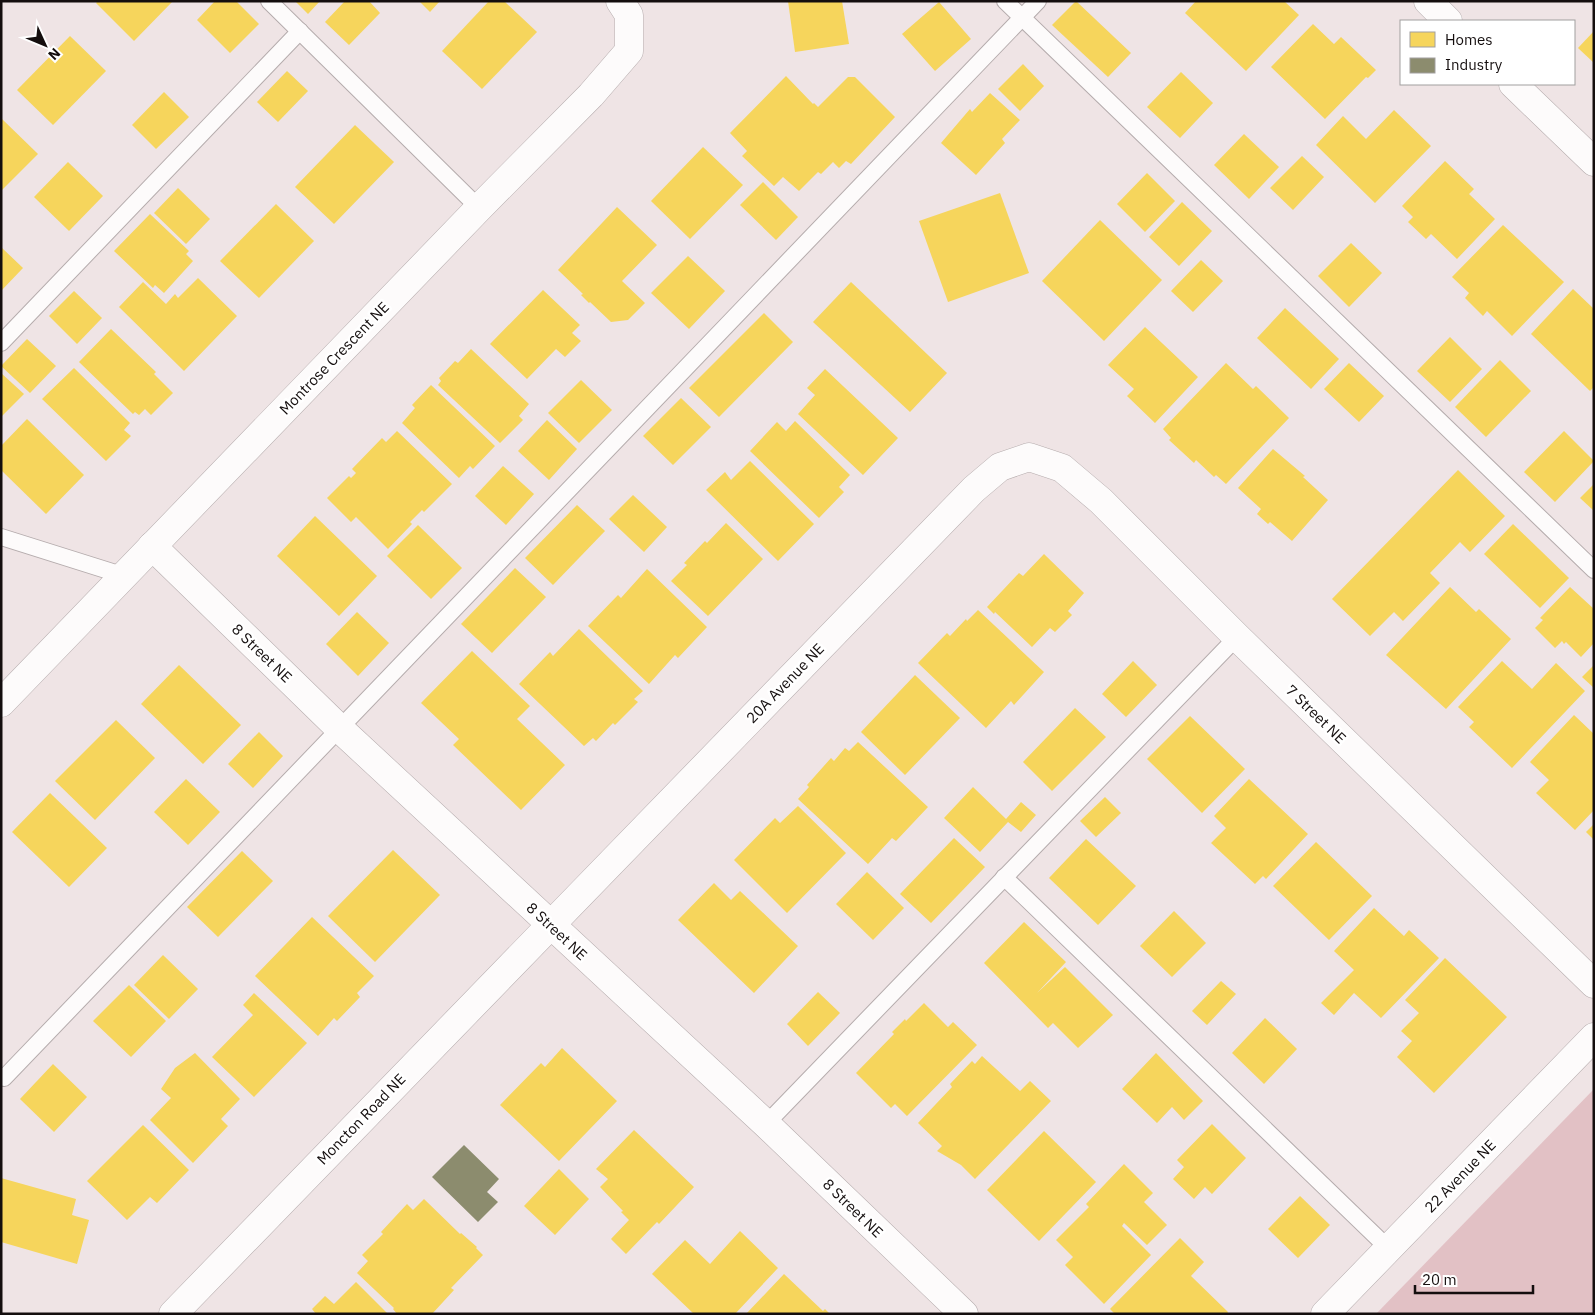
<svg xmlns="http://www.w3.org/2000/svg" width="1595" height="1315" viewBox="0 0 1595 1315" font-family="'IBM Plex Sans',sans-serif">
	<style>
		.green { fill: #e2c1c5 }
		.homes { fill: #f6d55c }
		.industry { fill: #8c8c6e }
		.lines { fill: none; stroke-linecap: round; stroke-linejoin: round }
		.service-casing { stroke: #b5acad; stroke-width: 18 }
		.minor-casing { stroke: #b5acad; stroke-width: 29 }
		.tertiary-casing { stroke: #b5acad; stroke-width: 29 }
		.service { stroke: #fdfbfb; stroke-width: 16 }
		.minor { stroke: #fdfbfb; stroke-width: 28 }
		.tertiary { stroke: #fdfbfb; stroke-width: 28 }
		.labels { text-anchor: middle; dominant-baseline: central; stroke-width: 5; stroke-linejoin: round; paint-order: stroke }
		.street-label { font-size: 15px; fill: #140e0e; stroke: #fff }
	</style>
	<rect width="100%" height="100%" fill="#efe4e5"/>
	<polygon class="green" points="1594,1089 1594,1314 1376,1314"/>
	<g class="homes">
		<polygon points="98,1 173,1 134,41 96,3"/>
		<polygon points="215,1 236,1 259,24 230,53 197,20"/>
		<polygon points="295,1 320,1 308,14"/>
		<polygon points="345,1 369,1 380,13 349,45 325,22"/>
		<polygon points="419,1 440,1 430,12"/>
		<polygon points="489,1 504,1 537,32 482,89 442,51"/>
		<polygon points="788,1 842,1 849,44 795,52"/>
		<polygon points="1076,1 1131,53 1108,77 1052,25"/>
		<polygon points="1196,1 1284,1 1299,15 1246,71 1185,13"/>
		<polygon points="939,2 971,39 935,71 902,34"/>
		<polygon points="1313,24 1334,44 1341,37 1376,70 1368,78 1366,77 1325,119 1271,67"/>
		<polygon points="1594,31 1594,63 1578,48"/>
		<polygon points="70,36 106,71 53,125 17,90"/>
		<polygon points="1023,64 1044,86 1020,111 998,89"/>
		<polygon points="287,71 308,91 278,122 257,102"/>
		<polygon points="1181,72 1213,103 1180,138 1147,107"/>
		<polygon points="786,76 813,104 814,103 818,107 848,77 855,77 895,117 851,164 846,161 839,168 833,162 821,174 818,172 799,191 783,177 774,186 742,156 747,151 730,133"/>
		<polygon points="164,92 189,117 156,149 132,125"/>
		<polygon points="990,93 1020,120 1002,139 1005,143 976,175 941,143 970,109 972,112"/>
		<polygon points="1394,110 1431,146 1375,203 1316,145 1343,116 1366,139"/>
		<polygon points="1,118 38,154 1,191"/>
		<polygon points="355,125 394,162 334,224 295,187"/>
		<polygon points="1244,134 1279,167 1249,199 1214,165"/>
		<polygon points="703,147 743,185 690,239 651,201"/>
		<polygon points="1302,156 1324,177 1293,210 1270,188"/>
		<polygon points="1445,161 1474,189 1469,194 1495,219 1457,259 1431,234 1426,239 1408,222 1413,217 1402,206"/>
		<polygon points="68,162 103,196 69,231 34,197"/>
		<polygon points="1147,173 1175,201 1145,232 1117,204"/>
		<polygon points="763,182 798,217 776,240 740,205"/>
		<polygon points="178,188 210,219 186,244 154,213"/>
		<polygon points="1000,193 1029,273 948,302 919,221"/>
		<polygon points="1182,202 1212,231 1179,266 1149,237"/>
		<polygon points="276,204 314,241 259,298 220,261"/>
		<polygon points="617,207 657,245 622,281 645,303 628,320 611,322 590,302 589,303 581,295 583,294 558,270"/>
		<polygon points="150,214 189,251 186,254 193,261 164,293 155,285 153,288 114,251"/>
		<polygon points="1100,220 1162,280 1104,341 1042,281"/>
		<polygon points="1503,225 1564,282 1512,336 1487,311 1483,316 1465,298 1469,293 1452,277"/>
		<polygon points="1351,243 1382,273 1349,307 1318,276"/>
		<polygon points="1,247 23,268 1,291"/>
		<polygon points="688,256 725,291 689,329 651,293"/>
		<polygon points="1201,260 1223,281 1193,312 1171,291"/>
		<polygon points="198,278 237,316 184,371 119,307 143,282 166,304 175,294 178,298"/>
		<polygon points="851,282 947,373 910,412 813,322"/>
		<polygon points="1573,289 1594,309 1594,387 1590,391 1531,334"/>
		<polygon points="543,290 580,325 572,333 581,341 565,357 556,349 527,379 490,344"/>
		<polygon points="74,291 102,318 77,344 49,316"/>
		<polygon points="1285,308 1339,359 1311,389 1257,338"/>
		<polygon points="764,313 793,342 719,417 689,388"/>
		<polygon points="1145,327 1198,377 1155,423 1127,396 1134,389 1108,365"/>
		<polygon points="111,329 156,372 154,374 173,393 151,415 145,409 139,415 135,412 133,414 79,362"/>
		<polygon points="1450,337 1482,369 1450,402 1417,371"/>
		<polygon points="27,339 56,366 30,393 1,366"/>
		<polygon points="471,349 529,404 519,416 523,420 500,443 438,385 441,381 439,378 455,361 458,363"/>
		<polygon points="1500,360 1531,391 1486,437 1455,407"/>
		<polygon points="1226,363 1253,389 1256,386 1289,418 1226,484 1216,475 1214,477 1196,460 1194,463 1169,440 1171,438 1163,429"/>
		<polygon points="1349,363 1384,396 1359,422 1324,389"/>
		<polygon points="74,368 130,423 124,430 131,436 106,461 42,399"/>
		<polygon points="825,369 898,438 863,475 798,414 815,395 807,388"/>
		<polygon points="1,373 24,394 1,417"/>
		<polygon points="581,380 612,410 579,443 548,413"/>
		<polygon points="431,385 495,446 473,469 470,466 459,478 402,423 415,408 412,405"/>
		<polygon points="681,398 711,427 673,465 643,436"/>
		<polygon points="27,419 84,475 46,514 1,470 1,446"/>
		<polygon points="547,420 577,449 549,480 518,451"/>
		<polygon points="795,421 850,475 839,487 844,492 819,518 750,451 777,422 786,431"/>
		<polygon points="397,431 452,484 424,512 422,510 410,522 412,524 388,549 356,517 351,522 327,498 349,476 351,478 356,473 352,469 382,438 386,442"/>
		<polygon points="1564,431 1594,461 1555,502 1524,472"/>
		<polygon points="1273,449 1305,476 1303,477 1328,500 1292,541 1270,522 1268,524 1257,514 1261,509 1238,488"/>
		<polygon points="750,461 814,524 778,561 706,490 725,472 731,480"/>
		<polygon points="503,466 534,494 506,525 475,496"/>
		<polygon points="1458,470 1505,516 1470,552 1460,542 1430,573 1440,583 1403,621 1394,612 1370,636 1332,599"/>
		<polygon points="1594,484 1594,511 1580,498"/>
		<polygon points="633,495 667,527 644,552 609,519"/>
		<polygon points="577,505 605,531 553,585 525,558"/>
		<polygon points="315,516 377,576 339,616 277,556"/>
		<polygon points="726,523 763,559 708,616 671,581 687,565 684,563 705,541 707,543"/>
		<polygon points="1513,524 1569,578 1540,608 1484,554"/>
		<polygon points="418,525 462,568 431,599 387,556"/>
		<polygon points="1044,554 1084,593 1068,611 1072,615 1055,632 1050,628 1032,647 995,612 994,614 987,607 1019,573 1023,576"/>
		<polygon points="515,568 546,597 492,653 461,624"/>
		<polygon points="647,569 707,627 678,658 675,655 649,684 588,626 618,595 621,598"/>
		<polygon points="1450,587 1476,612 1479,609 1511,639 1446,709 1386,655"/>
		<polygon points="1570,587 1594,609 1594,643 1581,657 1566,642 1564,644 1562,641 1555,648 1535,628 1543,620 1540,618"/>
		<polygon points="978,610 1044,672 1014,705 1011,701 986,728 918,663 947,633 950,636 966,619 967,621"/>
		<polygon points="357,612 389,643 358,676 326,644"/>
		<polygon points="579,629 643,691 634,699 638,702 615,725 613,723 596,741 593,738 584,746 519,684 550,652 553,656"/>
		<polygon points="472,651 530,706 517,719 565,765 521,810 453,745 459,739 421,703"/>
		<polygon points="1133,661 1157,685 1126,717 1102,694"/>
		<polygon points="1502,661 1532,689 1556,663 1585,691 1512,768 1469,727 1474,722 1458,707"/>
		<polygon points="179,665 241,725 203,764 141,704"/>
		<polygon points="1594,665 1594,688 1582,677"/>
		<polygon points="915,675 960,718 905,775 861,732"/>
		<polygon points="1075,708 1106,737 1052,791 1023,762"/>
		<polygon points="1574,715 1594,734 1594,810 1575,830 1536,793 1549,780 1530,762"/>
		<polygon points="1190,716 1245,769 1202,813 1147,759"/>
		<polygon points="116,720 155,758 95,820 55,781"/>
		<polygon points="259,732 283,756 253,788 228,764"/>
		<polygon points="858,742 928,807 896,841 892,838 868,864 798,799 809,787 807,785 831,758 834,761 845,748 849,751"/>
		<polygon points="186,779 220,812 188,845 154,812"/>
		<polygon points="1249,779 1308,834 1266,879 1263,876 1255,884 1211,843 1226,828 1214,816"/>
		<polygon points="973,787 1006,819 1021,802 1036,815 1021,832 1008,822 980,852 944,818"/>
		<polygon points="50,793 107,848 69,887 12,832"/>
		<polygon points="1105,797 1121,813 1096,837 1080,821"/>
		<polygon points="798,806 846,853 787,913 734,860 775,818 780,823"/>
		<polygon points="1594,824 1594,840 1586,832"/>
		<polygon points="954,838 985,867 931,923 900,894"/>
		<polygon points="1086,839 1136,886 1098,925 1049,878"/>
		<polygon points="1316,842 1372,896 1329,940 1273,886"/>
		<polygon points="393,850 440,895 375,962 328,916"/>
		<polygon points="242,851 273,881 218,937 187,907"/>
		<polygon points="867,872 904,908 873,940 836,904"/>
		<polygon points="714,883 731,900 740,891 798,946 754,993 678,920"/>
		<polygon points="1374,908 1404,936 1409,930 1439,958 1381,1018 1354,993 1334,1015 1321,1003 1354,970 1334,951"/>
		<polygon points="1174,911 1206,943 1172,977 1140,946"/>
		<polygon points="312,917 374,976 357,993 360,997 337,1021 334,1018 318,1036 255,976"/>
		<polygon points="1024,922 1066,962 1037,993 1065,967 1113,1015 1078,1048 1053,1023 1048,1028 984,963"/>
		<polygon points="163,955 198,989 169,1019 134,985"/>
		<polygon points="1445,958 1507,1017 1434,1093 1397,1057 1412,1041 1401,1031 1419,1013 1405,1000"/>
		<polygon points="1221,981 1236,994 1207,1025 1192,1011"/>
		<polygon points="129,985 166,1021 131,1057 93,1021"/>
		<polygon points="818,992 840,1013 808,1046 787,1024"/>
		<polygon points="254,993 307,1043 254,1097 212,1057 253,1015 243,1005"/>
		<polygon points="924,1003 948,1027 953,1022 977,1045 907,1116 895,1104 891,1108 856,1073 894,1034 892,1032 905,1019 906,1021"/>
		<polygon points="1265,1018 1297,1049 1264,1084 1232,1053"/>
		<polygon points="562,1048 617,1101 559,1161 500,1105 541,1063 545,1067"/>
		<polygon points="195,1053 240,1099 221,1119 228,1126 193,1163 150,1120 171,1098 161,1089 175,1068"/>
		<polygon points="1156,1053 1203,1101 1184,1120 1172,1107 1157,1123 1122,1089"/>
		<polygon points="982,1056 1020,1091 1030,1081 1051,1101 975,1179 961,1165 937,1151 942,1146 918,1123 952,1087 950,1084 972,1061 975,1064"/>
		<polygon points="53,1064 87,1097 54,1132 20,1099"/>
		<polygon points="1212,1124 1246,1158 1212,1194 1205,1187 1194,1199 1173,1179 1184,1167 1177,1160"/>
		<polygon points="143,1125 189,1170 157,1203 150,1197 127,1220 87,1181"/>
		<polygon points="634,1130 694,1187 659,1224 657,1222 626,1254 611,1239 629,1220 621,1212 623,1211 600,1187 608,1179 596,1169"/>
		<polygon points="1044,1131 1096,1182 1039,1241 987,1190"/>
		<polygon points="1124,1164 1153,1193 1144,1202 1167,1225 1147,1245 1124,1223 1122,1226 1151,1255 1104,1304 1065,1265 1073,1257 1056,1240 1089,1207 1086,1204"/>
		<polygon points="559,1169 589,1199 555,1235 524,1206"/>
		<polygon points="1,1178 76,1199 72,1215 89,1220 77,1264 1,1242"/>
		<polygon points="1300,1196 1330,1225 1298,1258 1268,1229"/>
		<polygon points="424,1199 460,1234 461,1233 477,1247 476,1248 483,1255 451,1288 454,1290 432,1314 397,1314 393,1309 394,1308 357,1273 368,1261 362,1255 383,1234 381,1232 407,1204 413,1210"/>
		<polygon points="740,1231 778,1268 735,1314 694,1314 652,1274 685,1240 710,1264"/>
		<polygon points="1180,1238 1204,1262 1191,1276 1228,1312 1227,1314 1115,1314 1110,1309"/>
		<polygon points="784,1274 823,1311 825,1309 830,1314 746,1314"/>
		<polygon points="356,1282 388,1314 316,1314 312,1309 325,1296 334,1304"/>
	</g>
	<polygon class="industry" points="464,1145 499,1179 487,1192 498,1202 478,1222 432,1177"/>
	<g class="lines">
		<defs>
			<g id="service">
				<polyline points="269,1 479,208"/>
				<polyline points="1005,1 1594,570"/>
				<polyline points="1,343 300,31"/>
				<polyline points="1,537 125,576"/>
				<polyline points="1004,877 1389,1249"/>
				<polyline points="1,1077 4,1078 1038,1"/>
				<polyline points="766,1124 1237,637"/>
			</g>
			<g id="minor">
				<polyline points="152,546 340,729 766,1124 964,1314"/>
				<polyline points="1,703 479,208 591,95 629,51 629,15 620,1"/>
				<polyline points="173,1314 974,489 1000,467 1029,457 1062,468 1101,501 1237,637 1594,984"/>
				<polyline points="1325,1314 1594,1037"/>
			</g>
			<g id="tertiary">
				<polyline points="1428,1 1448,21"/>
				<polyline points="1513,84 1594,162"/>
			</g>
		</defs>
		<use href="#service" class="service-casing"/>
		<use href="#minor" class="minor-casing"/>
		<use href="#tertiary" class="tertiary-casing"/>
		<use href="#service" class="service"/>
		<use href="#minor" class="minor"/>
		<use href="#tertiary" class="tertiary"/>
	</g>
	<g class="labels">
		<g class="street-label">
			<text transform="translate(334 358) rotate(-46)">Montrose Crescent NE</text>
			<text transform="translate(262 653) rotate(44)">8 Street NE</text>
			<text transform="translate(785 683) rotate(-46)">20A Avenue NE</text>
			<text transform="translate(1316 714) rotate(44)">7 Street NE</text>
			<text transform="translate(557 931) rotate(43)">8 Street NE</text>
			<text transform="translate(361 1119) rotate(-46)">Moncton Road NE</text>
			<text transform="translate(1460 1176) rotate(-46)">22 Avenue NE</text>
			<text transform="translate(853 1208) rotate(44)">8 Street NE</text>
		</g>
	</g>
	<rect width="1595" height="1315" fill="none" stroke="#140e0e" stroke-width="5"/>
	<rect x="1400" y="20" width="175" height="65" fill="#ffffff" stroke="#a19f9f"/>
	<rect x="1410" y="32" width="25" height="15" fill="#f6d55c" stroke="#a19f9f"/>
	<text x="1445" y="45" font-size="15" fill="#140e0e">Homes</text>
	<rect x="1410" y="58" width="25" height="15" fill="#8c8c6e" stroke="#a19f9f"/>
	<text x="1445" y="70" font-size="15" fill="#140e0e">Industry</text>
	<g transform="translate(45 45) rotate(134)" stroke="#ffffff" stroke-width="4" paint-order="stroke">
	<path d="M0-4L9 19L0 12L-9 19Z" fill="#140e0e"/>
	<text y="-8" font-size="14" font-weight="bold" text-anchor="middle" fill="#140e0e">N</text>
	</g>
	<path d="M1415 1285v8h118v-8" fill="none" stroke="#140e0e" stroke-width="2.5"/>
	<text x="1422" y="1285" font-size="15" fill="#140e0e" stroke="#ffffff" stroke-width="4" paint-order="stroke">20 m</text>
</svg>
